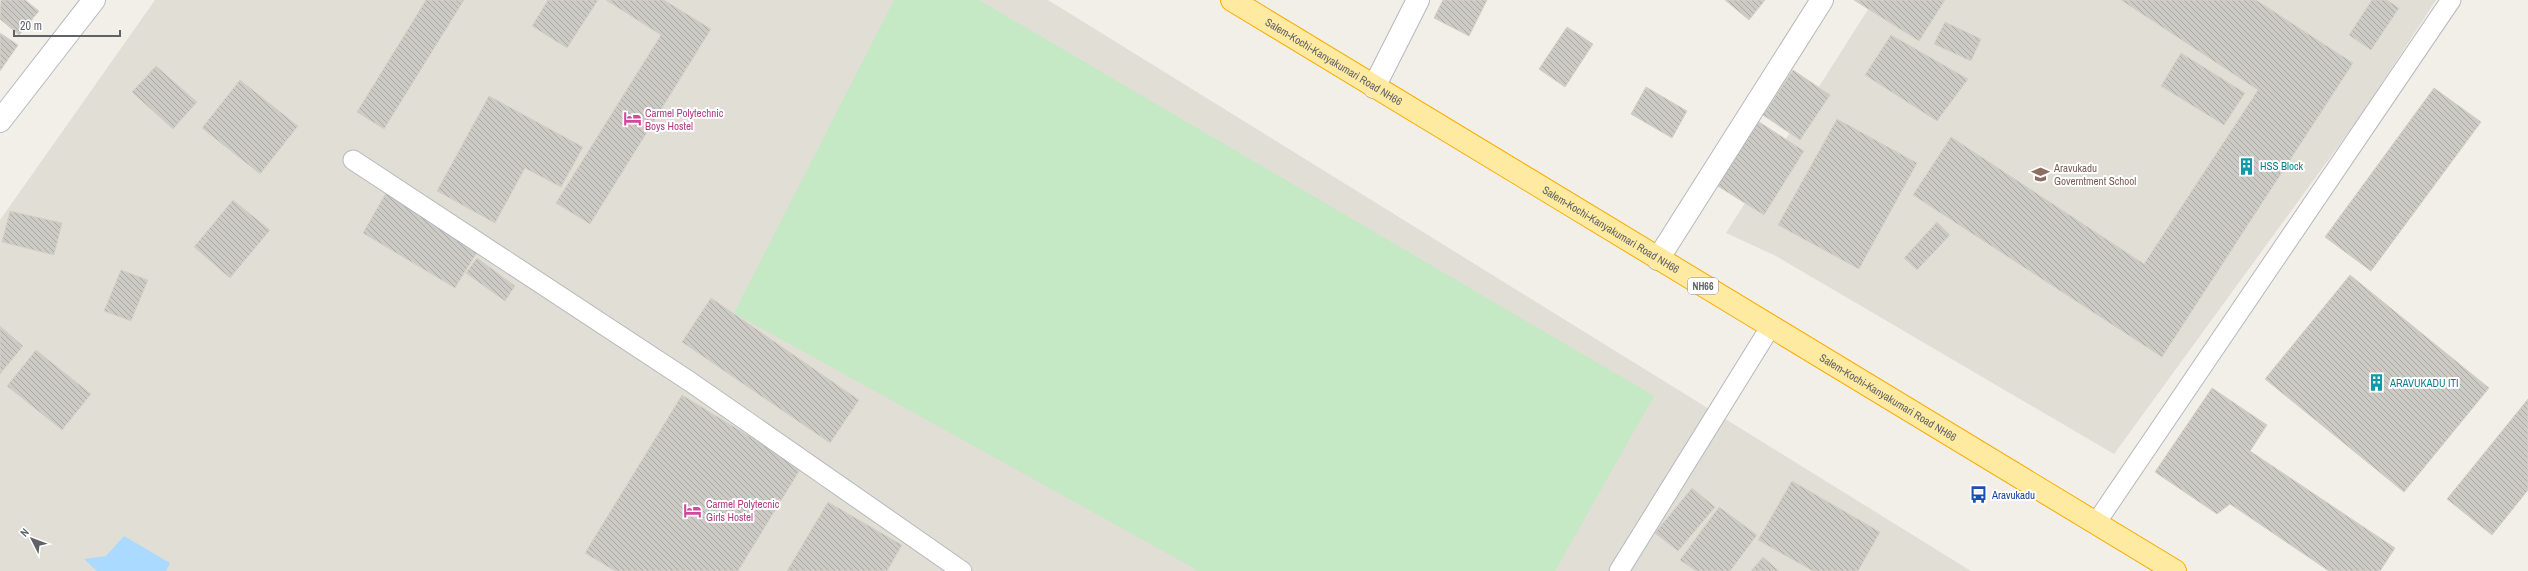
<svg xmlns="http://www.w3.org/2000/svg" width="2528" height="571" viewBox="0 0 2528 571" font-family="'Archivo Narrow',sans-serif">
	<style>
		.education { fill: #e1ded6 }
		.garden { fill: #c5e8c5 }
		.water { fill: #aadaff }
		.building { fill: url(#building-back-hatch); stroke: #d6d1c6 }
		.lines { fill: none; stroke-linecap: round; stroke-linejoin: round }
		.service-casing { stroke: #b5b8bc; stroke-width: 21 }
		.minor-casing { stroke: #b5b8bc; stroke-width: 24 }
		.trunk-casing { stroke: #f9ab00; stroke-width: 24 }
		.service { stroke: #fff; stroke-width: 19 }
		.minor { stroke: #fff; stroke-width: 22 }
		.trunk { stroke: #feeaa1; stroke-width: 22 }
		.labels { text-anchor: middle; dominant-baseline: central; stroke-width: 4; stroke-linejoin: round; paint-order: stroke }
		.shield { fill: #fff; stroke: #8f9295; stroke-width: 1 }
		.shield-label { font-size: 10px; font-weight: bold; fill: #5f6368 }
		.street-label { font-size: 11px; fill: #5f6368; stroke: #fff }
		.hotel-label { font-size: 11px; fill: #b23c85; stroke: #fff; text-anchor: start }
		.culture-label { font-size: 11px; fill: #0d838f; stroke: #fff; text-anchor: start }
		.education-label { font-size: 11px; fill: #785e54; stroke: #fff; text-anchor: start }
		.transit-label { font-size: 11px; fill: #164399; stroke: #fff; text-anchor: start }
	</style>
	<defs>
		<pattern id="building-back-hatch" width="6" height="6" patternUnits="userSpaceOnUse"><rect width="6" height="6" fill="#cccac5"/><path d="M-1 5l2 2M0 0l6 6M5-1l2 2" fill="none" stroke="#a9a8a4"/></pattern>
	</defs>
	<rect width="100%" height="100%" fill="#f1efe8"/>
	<g class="education">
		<polygon points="155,0 1048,0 1971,571 0,571 0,220"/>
		<polygon points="1874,0 2436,0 2361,115 2114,454 1776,256 1726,233"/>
	</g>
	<polygon class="garden" points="894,0 979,0 1654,396 1555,571 1199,571 734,313"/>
	<polygon class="water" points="124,536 170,563 166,571 97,571 84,559 106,556"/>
	<g class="building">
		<polygon points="1,0 25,0 39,11 19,35 0,19"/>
		<polygon points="426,0 464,0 384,129 357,112"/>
		<polygon points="548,0 598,0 567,48 532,26"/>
		<polygon points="606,0 664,0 711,29 590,224 556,203 661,35"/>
		<polygon points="1443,0 1487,0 1469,36 1434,18"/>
		<polygon points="1725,0 1765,0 1749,20"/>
		<polygon points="1854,0 1945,0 1919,41"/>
		<polygon points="2121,0 2256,0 2353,63 2162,357 1913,195 1951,137 2144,264 2258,90"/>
		<polygon points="2372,0 2387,0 2399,8 2371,50 2349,35"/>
		<polygon points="1945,22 1981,39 1971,61 1934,44"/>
		<polygon points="1567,27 1593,44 1565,87 1539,69"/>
		<polygon points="0,33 18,45 0,71"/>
		<polygon points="1891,35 1968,79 1937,121 1865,75"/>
		<polygon points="2181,53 2245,93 2224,125 2161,86"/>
		<polygon points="156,66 197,102 173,129 132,92"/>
		<polygon points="1793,70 1830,95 1800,140 1763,115"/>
		<polygon points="240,80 298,126 260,174 202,128"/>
		<polygon points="1646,87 1687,111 1672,138 1631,114"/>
		<polygon points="2434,88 2481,122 2371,271 2325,237"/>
		<polygon points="489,96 583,147 561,187 525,168 495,223 437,191"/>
		<polygon points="1753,118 1804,151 1764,215 1713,183"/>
		<polygon points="1837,119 1917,163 1859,269 1778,225"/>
		<polygon points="386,193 479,249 455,288 363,233"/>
		<polygon points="233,200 270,230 230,278 194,247"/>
		<polygon points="10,211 62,223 54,255 2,242"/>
		<polygon points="1937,222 1950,235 1917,270 1904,258"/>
		<polygon points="477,258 515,286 505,301 466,273"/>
		<polygon points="121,270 148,280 131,321 104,311"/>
		<polygon points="2350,275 2489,388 2404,492 2265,379"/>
		<polygon points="711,298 859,400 830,443 682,342"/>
		<polygon points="0,326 23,346 0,374"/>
		<polygon points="36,350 91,394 62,430 7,386"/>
		<polygon points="2212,388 2267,425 2250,451 2395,548 2380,571 2329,571 2230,504 2217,514 2155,472"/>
		<polygon points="682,395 801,468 738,571 615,571 585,553"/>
		<polygon points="2528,399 2528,490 2492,535 2447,499"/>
		<polygon points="1792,481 1880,532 1858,571 1813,571 1758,540"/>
		<polygon points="1692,488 1715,507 1678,551 1655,533"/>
		<polygon points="828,502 902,545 887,571 787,571"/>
		<polygon points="1719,507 1757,535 1730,571 1696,571 1680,560"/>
		<polygon points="1763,557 1779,571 1751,571"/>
	</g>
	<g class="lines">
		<defs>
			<g id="service">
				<polyline points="353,160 689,381 962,571"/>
				<polyline points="2096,523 2451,0"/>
				<polyline points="1619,571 1771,326"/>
			</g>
			<g id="minor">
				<polyline points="1374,87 1418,0"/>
				<polyline points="0,121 94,0"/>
				<polyline points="1658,259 1822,0"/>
			</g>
			<g id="trunk">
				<path id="s1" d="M1232,0l943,571"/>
			</g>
		</defs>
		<use href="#service" class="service-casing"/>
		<use href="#minor" class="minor-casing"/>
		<use href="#trunk" class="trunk-casing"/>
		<use href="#service" class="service"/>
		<use href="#minor" class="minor"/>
		<use href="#trunk" class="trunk"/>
	</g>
	<defs>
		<symbol id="hotel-bare" viewBox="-9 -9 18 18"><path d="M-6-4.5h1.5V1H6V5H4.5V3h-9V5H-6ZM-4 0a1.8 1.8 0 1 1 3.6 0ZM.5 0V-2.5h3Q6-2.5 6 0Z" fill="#d1479c" stroke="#fff" stroke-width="2.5" paint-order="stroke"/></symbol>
		<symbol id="building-bare" viewBox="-9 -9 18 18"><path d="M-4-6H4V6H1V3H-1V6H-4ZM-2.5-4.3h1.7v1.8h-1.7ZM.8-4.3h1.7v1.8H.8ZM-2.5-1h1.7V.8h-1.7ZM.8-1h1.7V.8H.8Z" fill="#0f9aa8" stroke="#fff" stroke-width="2.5" paint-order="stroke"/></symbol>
		<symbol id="school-bare" viewBox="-9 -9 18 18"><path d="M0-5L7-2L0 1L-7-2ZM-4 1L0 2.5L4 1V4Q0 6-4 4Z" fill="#8d6e63" stroke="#fff" stroke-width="2.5" paint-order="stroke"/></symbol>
		<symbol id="bus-bare" viewBox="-9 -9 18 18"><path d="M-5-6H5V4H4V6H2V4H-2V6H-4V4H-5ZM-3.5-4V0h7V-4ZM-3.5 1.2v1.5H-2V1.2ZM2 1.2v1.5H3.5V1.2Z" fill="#1a4fb4" stroke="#fff" stroke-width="2.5" paint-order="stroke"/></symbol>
	</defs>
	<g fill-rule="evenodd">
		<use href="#hotel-bare" x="620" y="106" width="25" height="25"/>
		<use href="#building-bare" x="2234" y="154" width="25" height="25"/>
		<use href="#school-bare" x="2028" y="162" width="25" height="25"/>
		<use href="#building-bare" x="2364" y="370" width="25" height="25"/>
		<use href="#bus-bare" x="1966" y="482" width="25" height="25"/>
		<use href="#hotel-bare" x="680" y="498" width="25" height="25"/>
	</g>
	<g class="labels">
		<rect class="shield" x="1688" y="278" width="30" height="16" rx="3"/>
		<g class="shield-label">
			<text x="1703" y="286">NH66</text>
		</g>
		<g class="street-label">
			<text stroke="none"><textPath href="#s1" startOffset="119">Salem-Kochi-Kanyakumari Road NH66</textPath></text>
			<text stroke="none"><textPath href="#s1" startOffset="443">Salem-Kochi-Kanyakumari Road NH66</textPath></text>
			<text stroke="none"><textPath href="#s1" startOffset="767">Salem-Kochi-Kanyakumari Road NH66</textPath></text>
		</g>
		<g class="hotel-label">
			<text x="645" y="113">Carmel Polytechnic<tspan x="645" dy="13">Boys Hostel</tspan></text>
			<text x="706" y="504">Carmel Polytecnic<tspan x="706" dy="13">Girls Hostel</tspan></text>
		</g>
		<g class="culture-label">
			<text x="2260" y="166">HSS Block</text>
			<text x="2390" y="383">ARAVUKADU ITI</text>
		</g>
		<g class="education-label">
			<text x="2054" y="168">Aravukadu<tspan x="2054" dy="13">Governtment School</tspan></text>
		</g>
		<g class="transit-label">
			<text x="1992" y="495">Aravukadu</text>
		</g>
	</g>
	<g transform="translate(32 539) rotate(312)" stroke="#ffffff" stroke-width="3" paint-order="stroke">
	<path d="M0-3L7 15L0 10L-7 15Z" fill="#5f6368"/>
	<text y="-6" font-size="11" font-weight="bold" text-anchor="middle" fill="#5f6368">N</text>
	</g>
	<path d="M14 30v6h106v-6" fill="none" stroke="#5f6368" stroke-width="2"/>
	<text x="20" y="30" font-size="12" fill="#5f6368" stroke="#ffffff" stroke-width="3" paint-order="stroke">20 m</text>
</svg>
